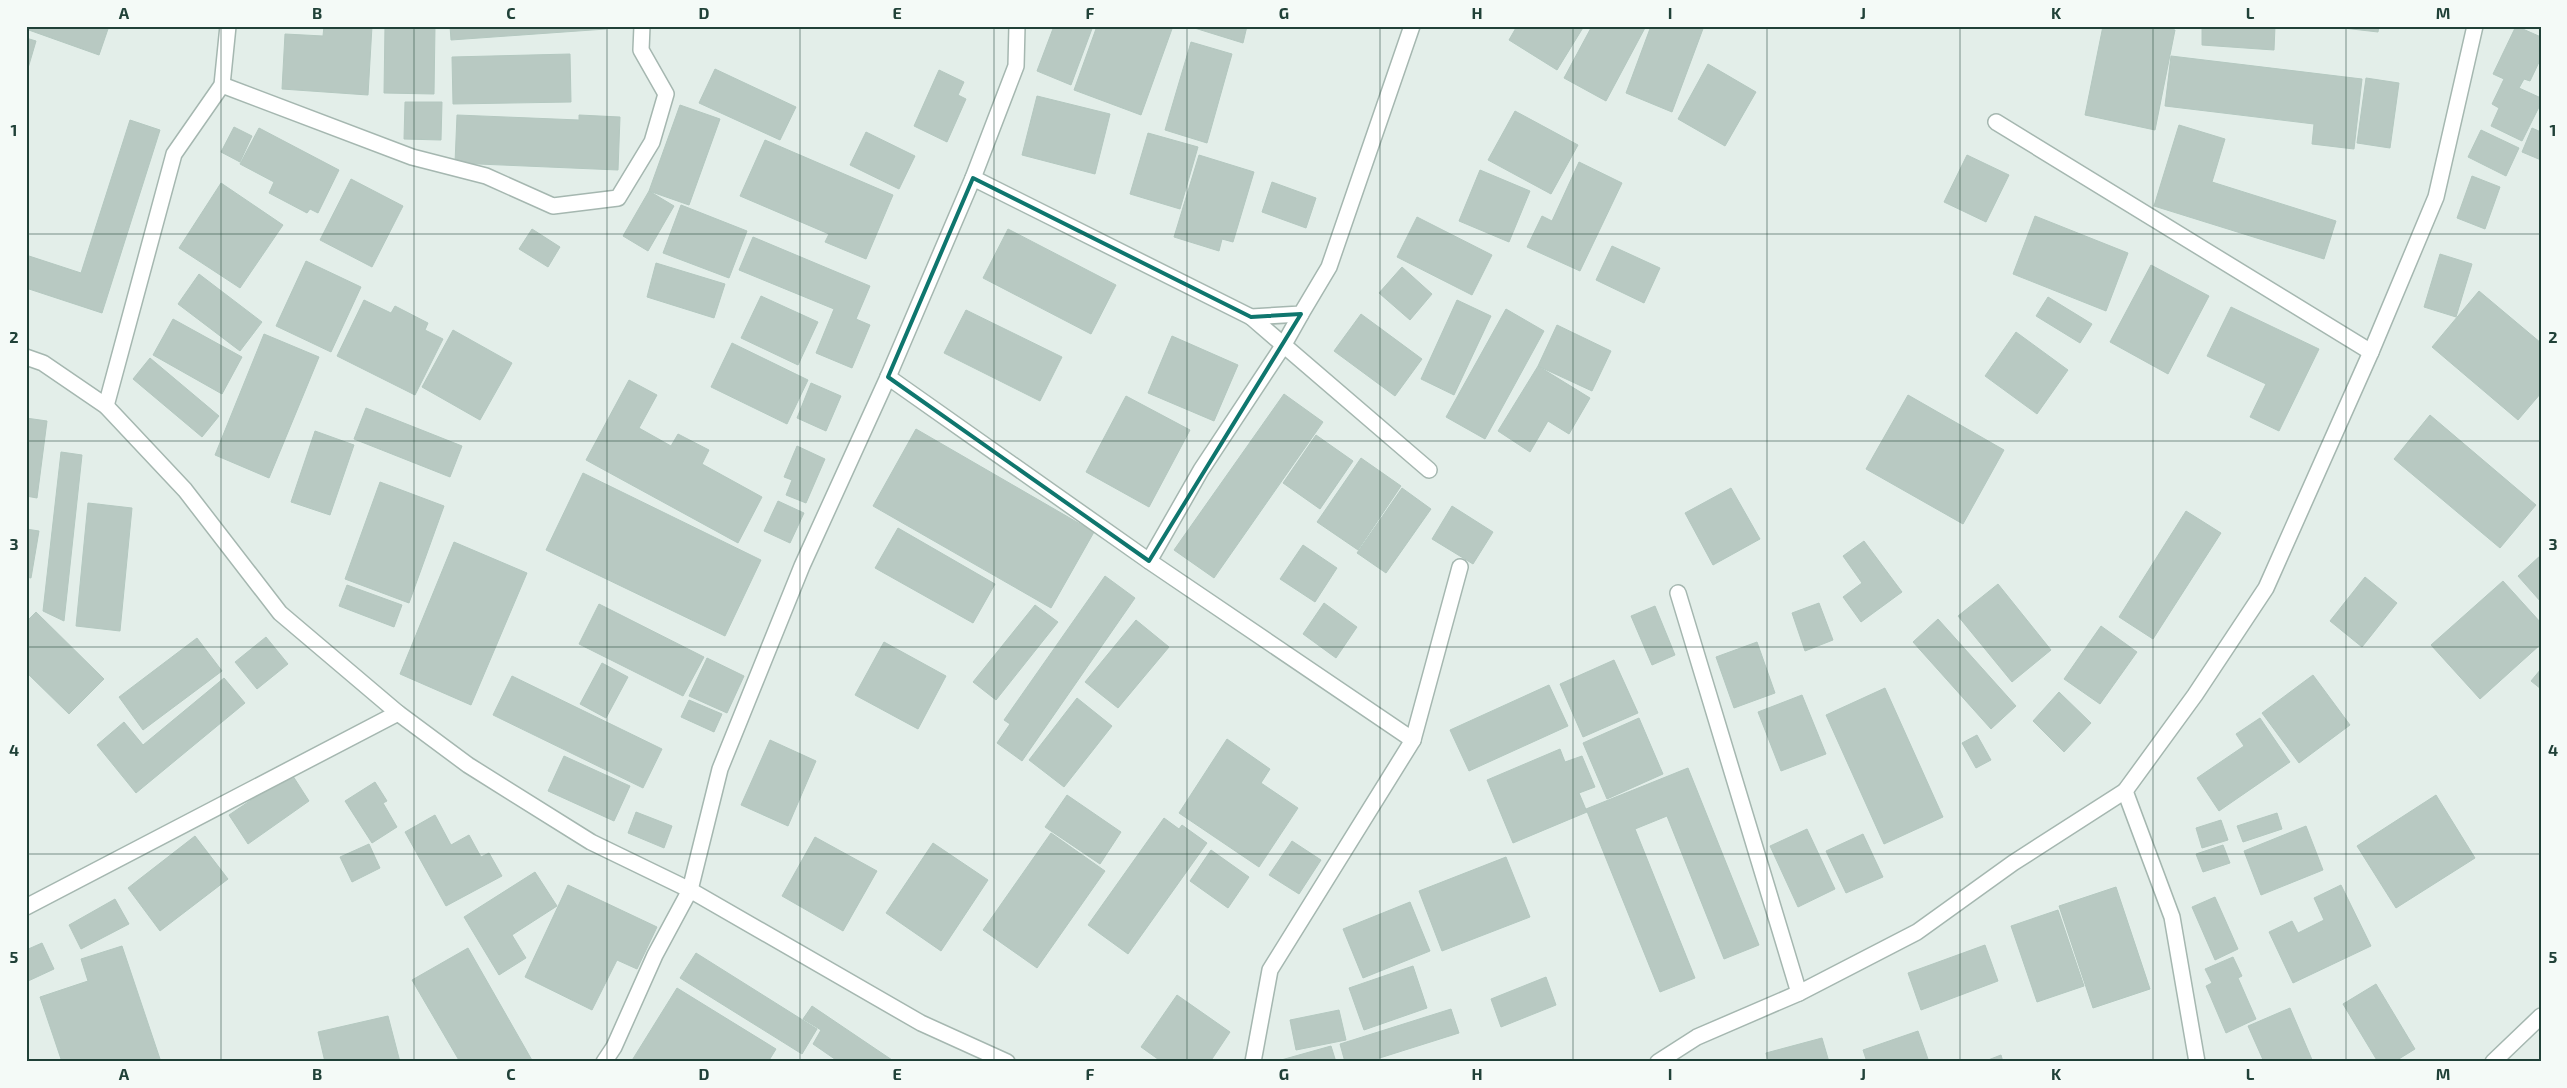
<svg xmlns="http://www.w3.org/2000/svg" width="2567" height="1088" viewBox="0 0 2567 1088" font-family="'Exo 2',sans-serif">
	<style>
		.building { fill: #b8c9c2; stroke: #b4c8c0 }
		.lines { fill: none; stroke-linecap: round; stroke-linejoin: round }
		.minor-casing { stroke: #a5b7b0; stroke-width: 18 }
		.minor { stroke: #fff; stroke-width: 15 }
		.marked { fill: none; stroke: #0f766e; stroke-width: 4; stroke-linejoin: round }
		.grid { fill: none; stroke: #204138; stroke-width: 1; stroke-opacity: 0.55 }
		.neatline { fill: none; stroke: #204138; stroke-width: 2 }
		.grid-label { font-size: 16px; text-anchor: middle; font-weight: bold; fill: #204138 }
	</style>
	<rect width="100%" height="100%" fill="#e3eee9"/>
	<g class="building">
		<polygon points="26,26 109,26 99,55 26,29"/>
		<polygon points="324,26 372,26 368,95 282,89 285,34 323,36"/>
		<polygon points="385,26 435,26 434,94 384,93"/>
		<polygon points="450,26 605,26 606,29 451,40"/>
		<polygon points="1054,26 1093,26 1071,85 1037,71"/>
		<polygon points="1097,26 1173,26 1141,115 1074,90"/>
		<polygon points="1188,26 1247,26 1243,43"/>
		<polygon points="1517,26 1584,26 1557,70 1509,40"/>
		<polygon points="1592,26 1646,26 1606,101 1564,78"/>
		<polygon points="1651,26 1704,26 1672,112 1626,93"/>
		<polygon points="2103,26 2159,26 2175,30 2155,130 2085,115"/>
		<polygon points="2202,26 2275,26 2274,50 2202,45"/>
		<polygon points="2326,26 2379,26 2378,32"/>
		<polygon points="2516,26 2541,37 2539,50 2541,58 2530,81 2524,79 2519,88 2541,98 2541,103 2522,141 2491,126 2499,108 2492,104 2504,79 2493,74"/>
		<polygon points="26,38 36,41 26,75"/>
		<polygon points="1191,42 1232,54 1207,143 1165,130"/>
		<polygon points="570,54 571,102 453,104 452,57"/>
		<polygon points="2171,56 2362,79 2354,149 2312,144 2314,124 2165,106"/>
		<polygon points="1708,64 1756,92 1725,146 1678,119"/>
		<polygon points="715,69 796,107 780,140 699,103"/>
		<polygon points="939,70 964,82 958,95 966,99 947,142 914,126"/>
		<polygon points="2366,78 2399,83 2390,148 2357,143"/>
		<polygon points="1037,96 1110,114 1095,174 1022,155"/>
		<polygon points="405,102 442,102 441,140 404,139"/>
		<polygon points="680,105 720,119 689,205 649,191"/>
		<polygon points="1515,111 1578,145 1551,194 1488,160"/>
		<polygon points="457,115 579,120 579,115 620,117 618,170 455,163"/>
		<polygon points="130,120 160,130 102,313 26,288 29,256 81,273"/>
		<polygon points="2179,125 2225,139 2212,182 2336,221 2324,259 2154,206"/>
		<polygon points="234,127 252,136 240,162 221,152"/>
		<polygon points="259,128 339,170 318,213 310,209 307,213 269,193 274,182 240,164"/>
		<polygon points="2532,128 2541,132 2541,160 2522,152"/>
		<polygon points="2481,130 2519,148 2506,176 2468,157"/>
		<polygon points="866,132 915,156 899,189 850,165"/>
		<polygon points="1148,133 1198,147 1180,209 1130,194"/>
		<polygon points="765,140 893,195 866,259 825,242 829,234 740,196"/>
		<polygon points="1199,155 1254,172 1233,242 1222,239 1219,251 1174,237"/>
		<polygon points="1967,155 2009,175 1986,222 1944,202"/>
		<polygon points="1579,162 1622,183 1580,271 1527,247 1542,216 1552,221"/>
		<polygon points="1480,170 1530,191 1509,242 1459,221"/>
		<polygon points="2472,176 2500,187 2485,229 2457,218"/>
		<polygon points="351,179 403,206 372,267 320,240"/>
		<polygon points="1272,182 1316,198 1306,228 1262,212"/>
		<polygon points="221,183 283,225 240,288 179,248"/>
		<polygon points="649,191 674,206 648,251 623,236"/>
		<polygon points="681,205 747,231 729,278 663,253"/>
		<polygon points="2035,216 2128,253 2106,311 2013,274"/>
		<polygon points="1417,217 1492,255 1472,295 1397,257"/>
		<polygon points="532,229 560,247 548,267 519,249"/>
		<polygon points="1008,229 1116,285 1091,334 983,278"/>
		<polygon points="753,237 870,286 856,319 870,325 852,368 816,353 834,309 739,270"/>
		<polygon points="1612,246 1660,268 1644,303 1596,280"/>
		<polygon points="2440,254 2472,264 2456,317 2424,307"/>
		<polygon points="306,261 361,287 331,352 276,326"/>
		<polygon points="656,263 725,284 714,318 647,297"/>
		<polygon points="2151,265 2209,296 2168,374 2110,342"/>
		<polygon points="1402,267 1432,294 1410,320 1379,293"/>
		<polygon points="199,274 262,322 240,351 178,304"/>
		<polygon points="2479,291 2541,343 2541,393 2518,420 2432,347"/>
		<polygon points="761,296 818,322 798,365 741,338"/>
		<polygon points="2048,297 2092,324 2080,343 2036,316"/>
		<polygon points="364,300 391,313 395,306 428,323 425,330 443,339 415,395 337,356"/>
		<polygon points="1457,300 1491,316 1454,395 1421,379"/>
		<polygon points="2231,307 2319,349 2279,431 2250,417 2266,384 2207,356"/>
		<polygon points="1506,309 1544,331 1485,439 1446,417"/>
		<polygon points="966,310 1062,357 1040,401 944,353"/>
		<polygon points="1361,314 1422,359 1395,396 1334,351"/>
		<polygon points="173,319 242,357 222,394 153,355"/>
		<polygon points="1557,325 1611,351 1592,391 1538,366"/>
		<polygon points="453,330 512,363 480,420 422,387"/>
		<polygon points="2016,332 2068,370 2037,414 1985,376"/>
		<polygon points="264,334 319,357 269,478 215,455"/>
		<polygon points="1172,336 1238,365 1214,421 1148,393"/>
		<polygon points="732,343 808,380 787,424 711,387"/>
		<polygon points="150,358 219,416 202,437 133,379"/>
		<polygon points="1538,366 1590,398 1569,434 1548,421 1530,452 1498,431"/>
		<polygon points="629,380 657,395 639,428 671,446 678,434 709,450 702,464 762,497 738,543 586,460"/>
		<polygon points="811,383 841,396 826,431 797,418"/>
		<polygon points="1284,394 1323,422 1214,578 1174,550"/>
		<polygon points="1908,395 2004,450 1963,524 1866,469"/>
		<polygon points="1126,396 1190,430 1149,507 1086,472"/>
		<polygon points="366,408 462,446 450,477 354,439"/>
		<polygon points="2430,415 2536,505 2500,548 2394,459"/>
		<polygon points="26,418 47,421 37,498 26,496"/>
		<polygon points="916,429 1094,532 1051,608 873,506"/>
		<polygon points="315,431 354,445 330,515 291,502"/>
		<polygon points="1316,435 1353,461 1320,509 1283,483"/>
		<polygon points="797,446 825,459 806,503 786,495 792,480 784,477"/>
		<polygon points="61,452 82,455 64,621 43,611"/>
		<polygon points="1361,458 1401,486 1358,550 1317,522"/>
		<polygon points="583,473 761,560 725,636 546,550"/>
		<polygon points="380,482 444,506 409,603 345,579"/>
		<polygon points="1402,488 1431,509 1386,573 1357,553"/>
		<polygon points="1731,488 1760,539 1713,565 1685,513"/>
		<polygon points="778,501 804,513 790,543 764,531"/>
		<polygon points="88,503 132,508 120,631 76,626"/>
		<polygon points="1452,506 1493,532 1473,564 1432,539"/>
		<polygon points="2186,511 2221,533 2153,639 2119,617"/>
		<polygon points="898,528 995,584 973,623 875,568"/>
		<polygon points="26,529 39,531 31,578 26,577"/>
		<polygon points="1864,541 1902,592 1861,622 1843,597 1862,583 1843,556"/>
		<polygon points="454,542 527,573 471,705 400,674"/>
		<polygon points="1303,545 1337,568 1315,602 1280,579"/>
		<polygon points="2541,555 2541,602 2518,576"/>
		<polygon points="1105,576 1135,598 1022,761 997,743 1010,724 1004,720"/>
		<polygon points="2365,577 2397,603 2362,647 2330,621"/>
		<polygon points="2503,581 2541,623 2541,644 2480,699 2431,645"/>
		<polygon points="1998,584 2051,650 2012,682 1958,616"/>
		<polygon points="347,585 402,605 394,627 339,606"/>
		<polygon points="1324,603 1357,627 1336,658 1303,634"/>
		<polygon points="1819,603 1833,640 1805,651 1792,613"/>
		<polygon points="599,604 704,657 683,696 579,644"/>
		<polygon points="1035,605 1058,622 996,700 973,682"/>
		<polygon points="1655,606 1675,655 1652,665 1631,616"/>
		<polygon points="36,612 104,679 69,714 26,672 26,622"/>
		<polygon points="1938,619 2016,706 1991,729 1913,642"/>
		<polygon points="1136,620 1169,647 1118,708 1085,682"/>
		<polygon points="2101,626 2137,652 2100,704 2064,679"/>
		<polygon points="266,637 288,664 257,689 235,662"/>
		<polygon points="197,638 222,671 143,730 119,697"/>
		<polygon points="884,642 946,676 918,729 855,695"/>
		<polygon points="1757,642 1775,693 1734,708 1716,657"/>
		<polygon points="707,658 744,676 727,713 689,696"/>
		<polygon points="1614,660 1638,713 1583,737 1560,684"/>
		<polygon points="602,663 628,677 606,718 580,704"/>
		<polygon points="2541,669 2541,689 2531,681"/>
		<polygon points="2313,675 2350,725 2299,763 2262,713"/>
		<polygon points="512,676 662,749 643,788 493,715"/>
		<polygon points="224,678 245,703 136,793 97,745 124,722 143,745"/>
		<polygon points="1549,685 1568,726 1469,771 1450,730"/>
		<polygon points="1885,688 1943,817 1884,844 1826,715"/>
		<polygon points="2059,692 2091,723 2064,752 2033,721"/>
		<polygon points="1802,695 1826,754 1781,771 1758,712"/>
		<polygon points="1077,698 1112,726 1064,787 1029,760"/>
		<polygon points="689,700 722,714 714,732 681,717"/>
		<polygon points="1639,718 1663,774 1607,799 1583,743"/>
		<polygon points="2260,718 2290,762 2219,811 2197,778 2244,746 2236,734"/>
		<polygon points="1977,735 1991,760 1976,768 1962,743"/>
		<polygon points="1227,739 1270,769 1261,783 1298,808 1259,867 1179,813"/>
		<polygon points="770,740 816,761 788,826 741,805"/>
		<polygon points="1560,749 1565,762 1582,756 1595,787 1579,793 1587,812 1513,843 1487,780"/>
		<polygon points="564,756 630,786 614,821 548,791"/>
		<polygon points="1688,768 1759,945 1724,959 1667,816 1635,829 1695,978 1660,992 1586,809"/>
		<polygon points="291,773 309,801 248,844 229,815"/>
		<polygon points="375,782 387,801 383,803 397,827 372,843 345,801"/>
		<polygon points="1067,795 1121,832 1100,864 1045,827"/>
		<polygon points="2436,795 2475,858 2396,908 2357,846"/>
		<polygon points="636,812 672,826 664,848 628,833"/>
		<polygon points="2277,813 2282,829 2243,842 2237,826"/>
		<polygon points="435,815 451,845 469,835 481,857 489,853 502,876 446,906 405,832"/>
		<polygon points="1164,818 1179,829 1182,825 1207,843 1128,954 1088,925"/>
		<polygon points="2221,820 2228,840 2202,848 2196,828"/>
		<polygon points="2306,826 2323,870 2261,895 2244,851"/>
		<polygon points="1807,829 1835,889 1798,907 1770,846"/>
		<polygon points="1051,833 1105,871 1037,968 983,930"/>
		<polygon points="1863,834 1883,877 1846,893 1826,851"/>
		<polygon points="195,836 228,879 160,931 128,888"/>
		<polygon points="815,837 877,871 843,931 782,896"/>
		<polygon points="1292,841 1321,860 1299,894 1269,875"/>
		<polygon points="933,843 988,880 941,951 886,913"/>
		<polygon points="369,844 380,868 352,882 340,857"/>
		<polygon points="2223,845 2230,863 2203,872 2196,854"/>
		<polygon points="1211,850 1249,877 1228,908 1190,881"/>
		<polygon points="1506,857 1530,917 1442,951 1419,891"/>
		<polygon points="535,872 557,906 512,935 526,958 499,975 464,917"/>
		<polygon points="568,885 657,927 637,969 617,960 592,1010 525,977"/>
		<polygon points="2341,885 2371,946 2293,983 2269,932 2292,921 2298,933 2324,920 2314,898"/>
		<polygon points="2116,887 2150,989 2093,1008 2059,906"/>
		<polygon points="2215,897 2238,949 2215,960 2192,907"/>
		<polygon points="115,899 129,924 81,949 69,925"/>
		<polygon points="1410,902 1430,951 1363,978 1343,929"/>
		<polygon points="2058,910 2084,986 2037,1002 2011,926"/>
		<polygon points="42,943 54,969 26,982 26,950"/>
		<polygon points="1985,945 1998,981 1921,1010 1908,973"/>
		<polygon points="122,946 161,1062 62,1062 40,997 88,981 81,959"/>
		<polygon points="468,948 533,1062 460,1062 412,980"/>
		<polygon points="696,953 817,1029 802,1054 680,978"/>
		<polygon points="2233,957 2242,976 2238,978 2256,1019 2226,1033 2206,986 2212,983 2205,969"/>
		<polygon points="1413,966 1427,1008 1364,1030 1349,988"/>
		<polygon points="1546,977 1556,1005 1501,1027 1491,999"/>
		<polygon points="2376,984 2415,1049 2394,1062 2378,1062 2343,1004"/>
		<polygon points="677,988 776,1049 768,1062 631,1062"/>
		<polygon points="1177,995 1230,1032 1210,1062 1162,1062 1141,1047"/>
		<polygon points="812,1006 895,1062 839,1062 813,1044 821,1030 803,1019"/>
		<polygon points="2290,1008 2313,1062 2264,1062 2248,1026"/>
		<polygon points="1451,1009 1459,1033 1367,1062 1345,1062 1340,1044"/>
		<polygon points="1339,1010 1346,1040 1296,1050 1290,1020"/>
		<polygon points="388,1016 400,1062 325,1062 318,1032"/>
		<polygon points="1918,1031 1929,1062 1867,1062 1863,1050"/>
		<polygon points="1822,1038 1829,1062 1768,1062 1766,1053"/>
		<polygon points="1331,1046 1336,1062 1274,1062"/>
		<polygon points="2001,1055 2003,1062 1983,1062"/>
	</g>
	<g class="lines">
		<defs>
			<g id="minor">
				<polyline points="222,85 412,157 486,176 553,206 618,198 652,142 666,94 641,50 642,26"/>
				<polyline points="1996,122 2371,352"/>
				<polyline points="973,178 1251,317 1301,314 1329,267 1412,26"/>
				<polyline points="1251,317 1429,470"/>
				<polyline points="26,357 43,363 106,406 185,490 280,613 398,713 468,765 591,842 690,890 921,1023 1007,1062"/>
				<polyline points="888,377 1149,561 1413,740"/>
				<polyline points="106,406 174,154 222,85 228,26"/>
				<polyline points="1149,561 1201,470 1283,346 1301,314"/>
				<polyline points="1678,593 1799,993"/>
				<polyline points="2125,791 2172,917 2197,1062"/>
				<polyline points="26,907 398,713"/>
				<polyline points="604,1062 614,1047 655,955 690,890 720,769 802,566 888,377 973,178 1016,66 1017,26"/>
				<polyline points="1253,1062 1270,970 1413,740 1460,567"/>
				<polyline points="1658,1062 1697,1037 1799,993 1917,932 2013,863 2125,791 2195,695 2266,588 2371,352 2436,197 2475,26"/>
				<polyline points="2493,1062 2541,1016"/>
			</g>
		</defs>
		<use href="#minor" class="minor-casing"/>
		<use href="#minor" class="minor"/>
	</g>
	<path class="marked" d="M973,178l278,139 50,-3 -152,247 -261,-184z"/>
	<path class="grid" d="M221,26v1036M414,26v1036M607,26v1036M800,26v1036M994,26v1036M1187,26v1036M1380,26v1036M1573,26v1036M1767,26v1036M1960,26v1036M2153,26v1036M2346,26v1036M26,234h2515M26,441h2515M26,647h2515M26,854h2515"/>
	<rect width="2567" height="1088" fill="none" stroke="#f4faf7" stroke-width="55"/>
	<rect x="28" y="28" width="2512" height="1032" class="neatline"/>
	<g class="grid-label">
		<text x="124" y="19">A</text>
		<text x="317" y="19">B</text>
		<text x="511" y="19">C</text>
		<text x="704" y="19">D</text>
		<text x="897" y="19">E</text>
		<text x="1090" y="19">F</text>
		<text x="1284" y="19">G</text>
		<text x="1477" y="19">H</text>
		<text x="1670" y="19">I</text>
		<text x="1863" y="19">J</text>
		<text x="2056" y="19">K</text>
		<text x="2250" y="19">L</text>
		<text x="2443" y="19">M</text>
		<text x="14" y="136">1</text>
		<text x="2553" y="136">1</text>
		<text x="14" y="343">2</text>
		<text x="2553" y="343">2</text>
		<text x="14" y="550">3</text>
		<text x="2553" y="550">3</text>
		<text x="14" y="756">4</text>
		<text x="2553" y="756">4</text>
		<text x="14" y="963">5</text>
		<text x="2553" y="963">5</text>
		<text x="124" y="1080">A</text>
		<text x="317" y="1080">B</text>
		<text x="511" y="1080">C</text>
		<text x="704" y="1080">D</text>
		<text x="897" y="1080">E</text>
		<text x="1090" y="1080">F</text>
		<text x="1284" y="1080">G</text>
		<text x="1477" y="1080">H</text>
		<text x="1670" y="1080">I</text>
		<text x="1863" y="1080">J</text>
		<text x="2056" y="1080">K</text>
		<text x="2250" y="1080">L</text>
		<text x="2443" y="1080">M</text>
	</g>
</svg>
